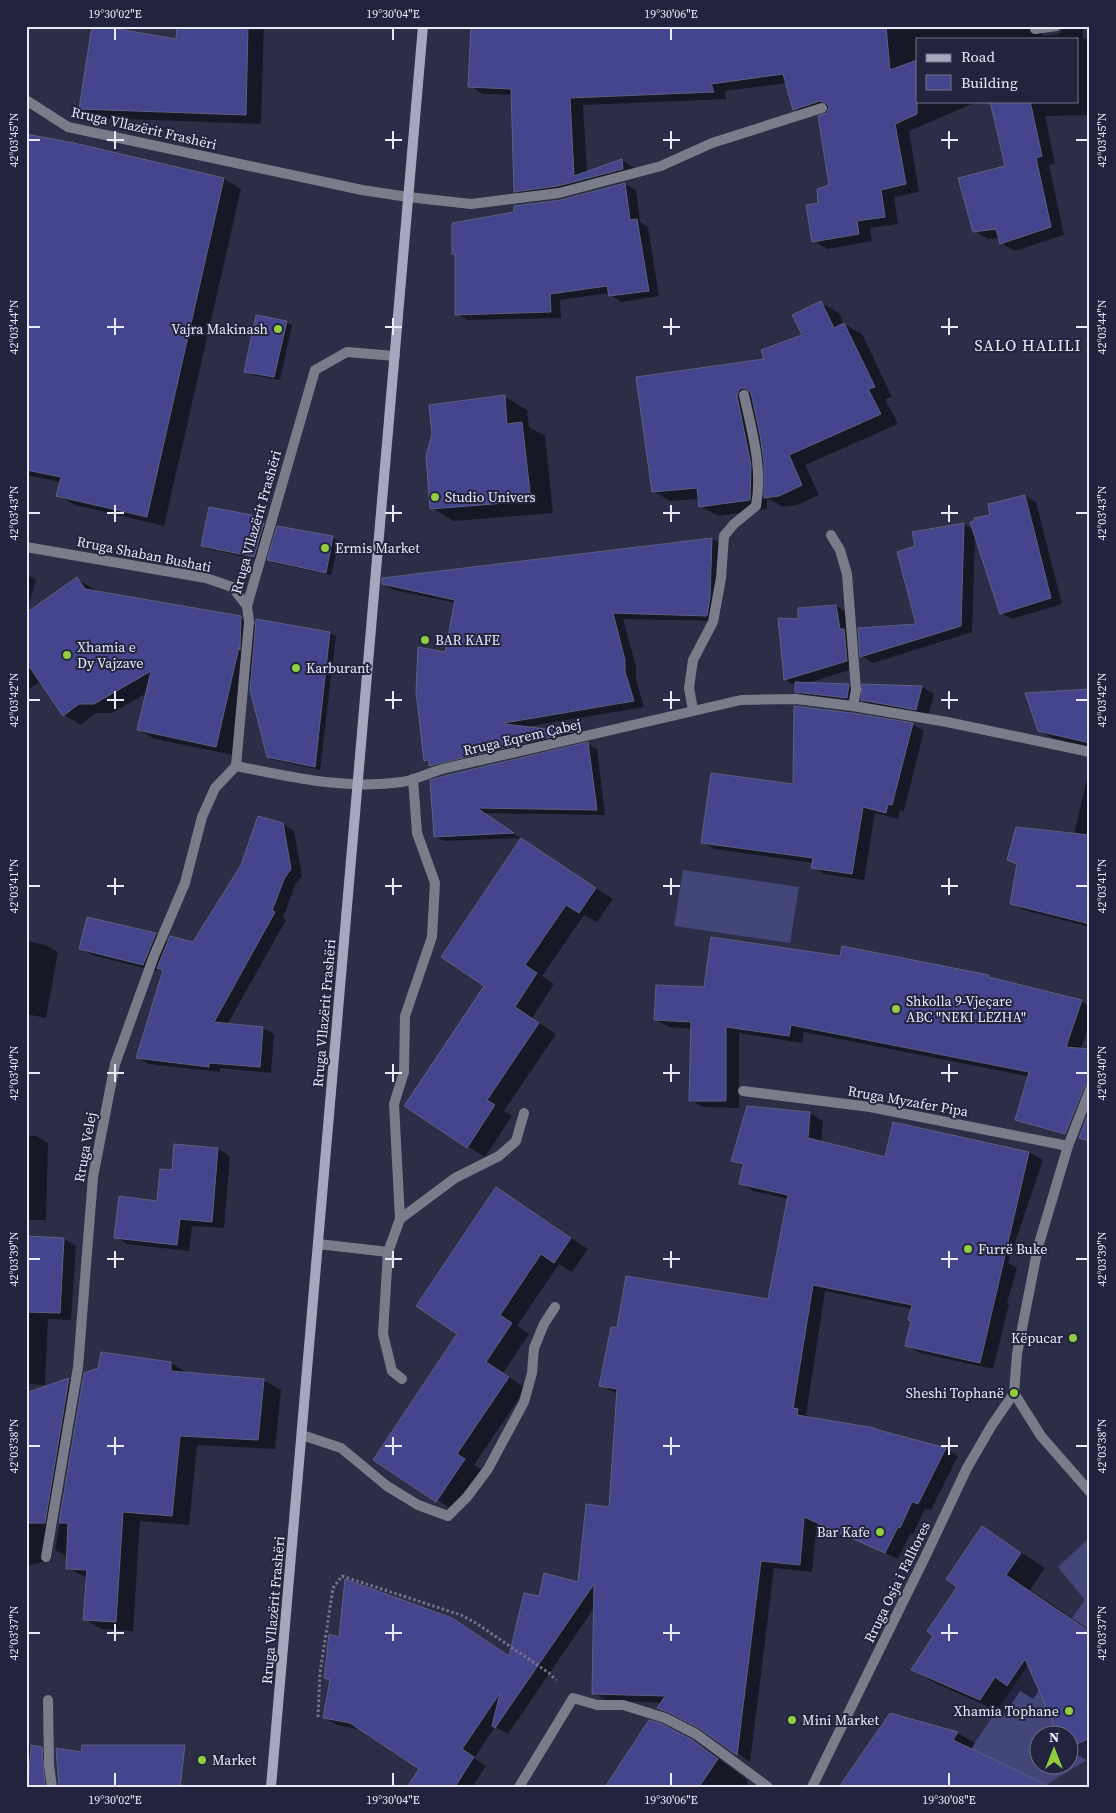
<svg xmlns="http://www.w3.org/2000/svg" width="1116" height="1813" viewBox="0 0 1116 1813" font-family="'Source Serif 4',serif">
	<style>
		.garden { fill: #434679; fill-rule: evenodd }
		.shadow { fill: #0007; fill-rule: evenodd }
		.building { fill: #44458c; stroke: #5d607d }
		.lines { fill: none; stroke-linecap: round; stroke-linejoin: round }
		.path { stroke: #71738a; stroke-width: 3; stroke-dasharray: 2.5 2.5; stroke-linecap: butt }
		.service { stroke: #7a7c8a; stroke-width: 10 }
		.minor { stroke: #7a7c8a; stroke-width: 10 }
		.secondary { stroke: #a4a7bd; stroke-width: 10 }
		.ticks { fill: none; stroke: #e7eafb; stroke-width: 2 }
		.poi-dot { fill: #91cd3f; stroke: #22243d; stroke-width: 2 }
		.labels { text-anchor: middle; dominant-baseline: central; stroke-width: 4; stroke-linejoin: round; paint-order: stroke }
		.street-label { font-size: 14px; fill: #e7eafb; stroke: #22243d }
		.poi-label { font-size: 14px; fill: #e7eafb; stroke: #22243d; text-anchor: start }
		.quarter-label { font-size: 16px; letter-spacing: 1px; fill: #e7eafb; stroke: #22243d }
		.neatline { fill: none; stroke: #e7eafb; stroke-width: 2 }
		.ticks-label { font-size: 12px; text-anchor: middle; fill: #e7eafb }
	</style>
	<rect width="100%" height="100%" fill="#2c2e48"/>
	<g class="garden">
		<polygon points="683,870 799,887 790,943 674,926"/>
		<path d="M1090,1537v221l-47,29 -85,-20 106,-154 8,5 13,-18 -27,-33zM1038,1736h30v30h-30z"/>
	</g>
	<g class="shadow">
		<polygon points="178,26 264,26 261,124 96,118 80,109 178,41"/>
		<path d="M472,26h611v13l7,-1v77l-45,1 10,48 -6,1 15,70 -49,16 -14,-8 -1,-5 -12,1 -14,-8 32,-64 -15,-66h86v-62h-160v62h62l-70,30 10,61 -25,5 4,27 -28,4 2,13 -45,8 -13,-8 5,-37 11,-18 -1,-76 -21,7 -14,-8 -7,-26 -63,8 3,8 -144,6 4,67 35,-12 13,8 -107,31 -13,-8 -3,-96 -29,-1 -13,-8zM1065,28l-7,6 -16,2 2,-5z"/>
		<polygon points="26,135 224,179 241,189 164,526 75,505 58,495 61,482 26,475"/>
		<polygon points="625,184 636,190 640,222 648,227 659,296 621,302 610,295 609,293 560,300 561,318 468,320 457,314 456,255 453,254 515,213"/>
		<polygon points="821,303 839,313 844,324 862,334 892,397 885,399 898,424 805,465 819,495 797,505 783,507 767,498 767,509 718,516 700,506 699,499 670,501 653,491 637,378 766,360 803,336"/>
		<polygon points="286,322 292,325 280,380 251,375 245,371"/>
		<polygon points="505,397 527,410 529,427 545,436 553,513 454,521 432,508"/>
		<polygon points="1025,496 1036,502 1062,604 1012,619 1001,613 975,537 972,632 873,663 862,656 917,626 916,547 964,524 973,529 976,522 992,516"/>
		<polygon points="251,517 257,520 256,523 269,528 260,560 208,549 203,546"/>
		<polygon points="278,527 333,538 339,541 331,575 274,563 269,560"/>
		<polygon points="712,539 723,545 718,621 623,619 636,667 636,679 644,707 525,727 572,733 581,738 442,772 431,765 431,763 426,760 456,603 394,590 383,584"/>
		<polygon points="26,574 36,580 26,614"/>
		<polygon points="77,579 94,589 97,592 241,618 256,626 330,633 336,636 320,770 274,760 268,757 252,679 250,678 233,755 155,739 138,730 147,693 112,713 96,713 81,725 64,715 45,687 38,683 26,691 26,615"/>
		<polygon points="836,606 848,613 859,667 808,683 848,685 860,692 859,704 808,698 796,691 796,686 785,680 800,620"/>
		<polygon points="864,685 922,687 934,694 928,716 874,707 862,700"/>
		<polygon points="1090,691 1090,747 1052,738 1039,730"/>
		<polygon points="912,724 924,731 904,811 900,810 898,819 875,813 864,880 824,874 813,867 813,863 714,849 702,842 794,785"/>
		<polygon points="588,744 597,749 605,815 482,813 520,838 444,841 435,837 444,777"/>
		<polygon points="1090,765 1090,927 1024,910 1011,903 1018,865 1008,860 1074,835"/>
		<polygon points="283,824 294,831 302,876 295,885 283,918 286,920 227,1025 263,1028 274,1034 271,1073 220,1068 220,1072 149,1064 138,1058 164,971 157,967 156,971 92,955 80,948 88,918 156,934 169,942 194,943"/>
		<polygon points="522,840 613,899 597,922 584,915 542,976 554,984 532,1018 556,1034 504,1111 512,1116 485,1157 468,1147 486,985"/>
		<polygon points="26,941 45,945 58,952 46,1018 26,1014"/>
		<polygon points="841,957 989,976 994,979 1081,1002 1090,1006 1090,1023 1072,1074 1067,1084 804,1032 802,1043 739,1033 739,1108 703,1107 690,1100 692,1029 669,1027 656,1020 705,989"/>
		<polygon points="810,1113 823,1121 821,1142 886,1158 894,1124 1030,1153 1043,1160 1008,1263 1017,1268 1007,1303 1009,1304 993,1369 920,1353 907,1346 912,1321 912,1309 825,1291 806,1415 811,1417 875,1429 880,1432 946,1449 958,1456 931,1510 925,1509 913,1534 911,1533 898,1559 817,1523 812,1572 774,1568 750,1762 704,1730 659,1708 662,1703 606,1700 593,1693 594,1608 508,1734 495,1727 474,1758 486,1766 472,1787 409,1787 421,1769 362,1730 337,1725 324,1717 331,1681 325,1677 340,1639 510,1657 540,1598 579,1583 610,1508 618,1394 600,1385 769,1301 789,1199 753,1191 741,1184 744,1167 733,1160"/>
		<polygon points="26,1136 36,1136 48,1143 46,1220 26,1220"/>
		<polygon points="218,1149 230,1156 224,1228 192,1226 189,1251 127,1244 115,1237 158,1202"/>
		<polygon points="496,1189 588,1249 572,1272 559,1264 517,1326 529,1334 503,1373 526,1388 474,1465 482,1470 455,1511 375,1460 459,1334"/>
		<polygon points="26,1237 64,1239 76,1246 71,1320 48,1319 45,1385 26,1384"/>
		<polygon points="171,1363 189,1374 263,1380 281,1390 275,1449 197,1445 189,1525 140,1521 133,1631 102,1629 84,1619 87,1578 67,1568 67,1557 55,1550 85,1374"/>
		<polygon points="69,1379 80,1386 51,1560 26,1566 26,1394"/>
		<polygon points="983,1528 1045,1568 1030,1590 1090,1630 1090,1762 1068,1750 1068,1736 1040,1689 1033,1699 1020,1691 1005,1714 937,1684 912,1670 935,1635 959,1586"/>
		<polygon points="891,1714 958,1733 975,1743 971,1750"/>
		<polygon points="692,1741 706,1749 747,1780 747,1787 606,1787"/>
		<polygon points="26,1746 34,1747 45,1753 42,1787 26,1787"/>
	</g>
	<g class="building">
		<polygon points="92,26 101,26 176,39 177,26 248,26 246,115 79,109"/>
		<polygon points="471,26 886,26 890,70 917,60 917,114 895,124 906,184 881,190 885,217 857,221 859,234 812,242 806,205 818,203 817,189 829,185 818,116 827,113 829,106 826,103 820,101 793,110 783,74 711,84 714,92 570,98 574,176 622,159 623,169 558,186 514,192 511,89 468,87"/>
		<polygon points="990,101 1030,101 1042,156 1036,158 1051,227 1000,244 996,229 973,232 958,178 1005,166"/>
		<polygon points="26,134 74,143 224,178 147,517 56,496 61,477 26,470"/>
		<polygon points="625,183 630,220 637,219 649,291 609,296 607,286 550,294 551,312 455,315 455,254 452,254 452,223 514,212 514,206 561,200"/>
		<polygon points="821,301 834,328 844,323 875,387 868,389 881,414 789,455 802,485 779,496 764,498 764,463 760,435 751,393 746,389 742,388 739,390 737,396 751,465 750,500 699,507 697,488 652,492 636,377 764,359 761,350 802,335 792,315"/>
		<polygon points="256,315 287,321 274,377 244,372"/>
		<polygon points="505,395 507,424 522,422 531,501 430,509 426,456 432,434 429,405"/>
		<polygon points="1025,495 1051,598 1000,614 970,522 974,521 974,518 990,515 988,504"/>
		<polygon points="209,507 252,515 251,521 264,523 254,557 201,546"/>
		<polygon points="964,523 961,626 860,657 858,628 916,624 897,552 915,546 912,532"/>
		<polygon points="277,526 333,536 326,573 267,560"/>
		<polygon points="712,538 710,597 707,616 613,613 625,660 625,672 634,701 504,723 504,724 572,732 429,766 429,760 424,761 416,692 418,647 445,652 455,600 382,584 382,578"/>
		<polygon points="77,577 85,589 241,616 240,650 239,647 216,747 137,730 151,671 94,704 79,704 63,716 26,662 26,613"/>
		<polygon points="836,605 840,629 844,629 847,661 784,680 778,618 798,619 798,608"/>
		<polygon points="256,619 330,632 315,767 267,757 250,690"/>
		<polygon points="795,682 849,684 847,698 795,692"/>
		<polygon points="862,684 922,686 916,710 861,700"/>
		<polygon points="1090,689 1090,743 1038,731 1025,693"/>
		<polygon points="794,706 852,713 913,723 892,805 888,804 886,813 863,807 852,874 811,868 813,858 701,843 711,773 793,784"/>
		<polygon points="588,742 597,810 477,808 514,833 434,837 430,780 444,776"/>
		<polygon points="258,816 283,823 291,869 284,879 272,911 275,912 214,1022 263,1027 260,1067 209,1063 209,1067 136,1058 163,970 157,968 170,936 193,942 241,865"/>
		<polygon points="1016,827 1090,835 1090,924 1010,904 1017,864 1007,860"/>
		<polygon points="521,838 596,888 579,913 566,905 525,965 537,973 515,1007 539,1023 487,1100 495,1105 467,1148 404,1106 484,986 441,957"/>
		<polygon points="87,917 156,933 143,965 79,949"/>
		<polygon points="711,937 840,956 842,946 989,975 989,977 1082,1000 1066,1047 1090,1049 1090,1083 1084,1087 1065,1134 1015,1120 1029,1072 791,1025 789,1036 726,1027 726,1101 689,1101 691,1022 654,1020 656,985 704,987"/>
		<polygon points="747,1106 810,1112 808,1138 885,1157 893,1122 1029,1152 980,1363 905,1346 911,1321 908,1320 912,1305 813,1285 793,1408 798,1409 797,1415 875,1428 875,1429 946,1448 918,1504 912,1502 900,1528 898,1527 885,1553 804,1517 800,1565 761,1561 737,1755 699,1728 668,1712 657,1708 665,1696 592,1694 594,1584 495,1728 492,1726 500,1693 462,1749 474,1757 455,1787 407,1787 419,1769 350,1723 323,1718 330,1680 324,1678 329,1634 339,1637 345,1579 452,1618 509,1656 524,1593 539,1596 544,1573 578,1582 586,1504 609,1507 617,1389 599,1386 611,1327 617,1327 626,1276 768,1299 788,1195 739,1184 743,1164 731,1161"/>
		<polygon points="1090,1109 1090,1141 1079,1138"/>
		<polygon points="174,1144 218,1148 212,1222 180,1219 177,1245 114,1238 119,1196 157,1201 160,1169 172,1170"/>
		<polygon points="496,1187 571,1238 554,1263 541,1254 500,1315 512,1323 486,1362 509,1377 457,1454 465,1459 436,1502 373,1460 457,1334 416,1306"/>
		<polygon points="26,1236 64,1238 60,1313 26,1312"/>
		<polygon points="101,1352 171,1362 171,1371 264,1379 258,1440 180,1436 172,1516 123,1512 116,1622 83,1620 87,1570 66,1569 68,1523 59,1523 84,1373 98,1368"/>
		<polygon points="69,1378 45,1523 26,1523 26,1393"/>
		<polygon points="982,1526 1021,1553 1006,1575 1090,1632 1090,1738 1068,1748 1068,1736 1059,1736 1025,1659 1007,1686 995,1677 980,1700 911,1670 933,1636 927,1631 957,1587 946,1579"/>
		<polygon points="890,1713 958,1732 953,1740 1051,1787 839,1787"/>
		<polygon points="649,1720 662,1724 692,1740 718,1759 699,1787 605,1787"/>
		<polygon points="31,1745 42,1747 45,1787 28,1787"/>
		<polygon points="82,1745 185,1745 180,1787 59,1787 56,1748 81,1752"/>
	</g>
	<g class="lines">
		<polyline class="path" points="318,1717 320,1673 333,1588 342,1576 461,1615 476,1623 549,1673 556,1680"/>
		<g class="service">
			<polyline points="26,100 68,127 362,190 408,197"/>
			<polyline points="247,606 315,370 347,352 395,356"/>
		</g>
		<g class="minor">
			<polyline points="1035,29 1056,26"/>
			<polyline points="408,197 471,204 559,193 661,166 712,143 822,108"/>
			<polyline points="831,535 840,550 847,574 856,690 853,706"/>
			<polyline points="26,547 206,578 232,587 247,606 249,622 236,766"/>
			<path d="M693,710l-4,-22 4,-28 20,-38 8,-44 3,-42 10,-12 22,-18c7,-38 -4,-74 -12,-111"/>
			<path d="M236,766c55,11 110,24 166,16 13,-2 27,-9 40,-13l299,-69 55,-1 57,7 94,16 143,30"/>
			<polyline points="743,1091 870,1107 1068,1146"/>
			<polyline points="400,1219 455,1178 499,1156 516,1141 524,1113"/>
			<polyline points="318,1244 388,1252"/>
			<polyline points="402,1379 392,1371 383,1334 388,1252 400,1219 394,1104 404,1072 405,1016 432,937 435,883 417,833 413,779"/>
			<polyline points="1014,1393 1041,1436 1090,1492"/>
			<polyline points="302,1435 341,1448 387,1486 418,1505 448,1516 467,1497 488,1469 524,1402 532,1373 534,1348 544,1324 555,1307"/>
			<polyline points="46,1557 78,1367 93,1177 115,1064 154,956 185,883 202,817 215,788 236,766"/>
			<polyline points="48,1700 49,1765 52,1787"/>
			<polyline points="519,1787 573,1698 597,1705 623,1705 665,1718 696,1734 768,1787"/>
			<polyline points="812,1787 927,1553 967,1468 992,1425 1014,1393 1017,1354 1038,1247 1068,1146 1090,1090"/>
		</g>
		<polyline class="secondary" points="271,1787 423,26"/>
	</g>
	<path class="ticks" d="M115,28v12M393,28v12M671,28v12M115,131v18M393,131v18M671,131v18M949,131v18M28,140h12M107,140h17M385,140h17M663,140h17M941,140h17M1076,140h12M115,318v17M393,318v17M671,318v17M949,318v17M28,327h12M107,327h17M385,327h17M663,327h17M941,327h17M1076,327h12M115,505v17M393,505v17M671,505v17M949,505v17M28,513h12M107,513h17M385,513h17M663,513h17M941,513h17M1076,513h12M115,691v18M393,691v18M671,691v18M949,691v18M28,700h12M107,700h17M385,700h17M663,700h17M941,700h17M1076,700h12M115,878v17M393,878v17M671,878v17M949,878v17M28,886h12M107,886h17M385,886h17M663,886h17M941,886h17M1076,886h12M115,1064v18M393,1064v18M671,1064v18M949,1064v18M28,1073h12M107,1073h17M385,1073h17M663,1073h17M941,1073h17M1076,1073h12M115,1251v17M393,1251v17M671,1251v17M949,1251v17M28,1259h12M107,1259h17M385,1259h17M663,1259h17M941,1259h17M1076,1259h12M115,1437v18M393,1437v18M671,1437v18M949,1437v18M28,1446h12M107,1446h17M385,1446h17M663,1446h17M941,1446h17M1076,1446h12M115,1624v17M393,1624v17M671,1624v17M949,1624v17M28,1633h12M107,1633h17M385,1633h17M663,1633h17M941,1633h17M1076,1633h12M115,1773v13M393,1773v13M671,1773v13M949,1773v13"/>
	<g class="poi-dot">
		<circle cx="278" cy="329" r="5"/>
		<circle cx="435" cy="497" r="5"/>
		<circle cx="325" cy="548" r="5"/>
		<circle cx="425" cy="640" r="5"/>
		<circle cx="67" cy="655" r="5"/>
		<circle cx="296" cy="668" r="5"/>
		<circle cx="896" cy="1009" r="5"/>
		<circle cx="968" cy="1249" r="5"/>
		<circle cx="1073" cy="1338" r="5"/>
		<circle cx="1014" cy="1393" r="5"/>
		<circle cx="880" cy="1532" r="5"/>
		<circle cx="1069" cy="1711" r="5"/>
		<circle cx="792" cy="1720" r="5"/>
		<circle cx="202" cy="1760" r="5"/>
	</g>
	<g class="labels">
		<g class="street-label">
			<text transform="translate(144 128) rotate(13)">Rruga Vllazërit Frashëri</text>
			<text transform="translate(256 522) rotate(-74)">Rruga Vllazërit Frashëri</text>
			<text transform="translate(144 554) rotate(11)">Rruga Shaban Bushati</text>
			<text transform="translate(522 737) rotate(-13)">Rruga Eqrem Çabej</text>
			<text transform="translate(324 1013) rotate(-85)">Rruga Vllazërit Frashëri</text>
			<text transform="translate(908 1101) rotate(10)">Rruga Myzafer Pipa</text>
			<text transform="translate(85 1147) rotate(-80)">Rruga Velej</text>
			<text transform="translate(897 1582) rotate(-64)">Rruga Osja i Falltores</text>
			<text transform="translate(273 1610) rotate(-85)">Rruga Vllazërit Frashëri</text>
		</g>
		<g class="poi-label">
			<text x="268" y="329" text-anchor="end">Vajra Makinash</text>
			<text x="445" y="497">Studio Univers</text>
			<text x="335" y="548">Ermis Market</text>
			<text x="435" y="640">BAR KAFE</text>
			<text x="77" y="647">Xhamia e<tspan x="77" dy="16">Dy Vajzave</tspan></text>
			<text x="306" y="668">Karburant</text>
			<text x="906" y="1001">Shkolla 9-Vjeçare<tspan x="906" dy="16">ABC "NEKI LEZHA"</tspan></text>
			<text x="978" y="1249">Furrë Buke</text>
			<text x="1063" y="1338" text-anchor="end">Këpucar</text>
			<text x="1004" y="1393" text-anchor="end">Sheshi Tophanë</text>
			<text x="870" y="1532" text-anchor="end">Bar Kafe</text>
			<text x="1059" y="1711" text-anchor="end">Xhamia Tophane</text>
			<text x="802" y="1720">Mini Market</text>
			<text x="212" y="1760">Market</text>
		</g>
		<g class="quarter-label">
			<text x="1028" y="345">SALO HALILI</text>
		</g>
	</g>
	<rect width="1116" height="1813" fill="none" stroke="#22243d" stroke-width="55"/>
	<rect x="916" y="38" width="162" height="65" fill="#22243d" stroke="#717389"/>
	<rect x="926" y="54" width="25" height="8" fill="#a4a7bd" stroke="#717389"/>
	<text x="961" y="62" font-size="15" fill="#e7eafb">Road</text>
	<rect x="926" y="75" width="25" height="15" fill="#44458c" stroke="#717389"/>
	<text x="961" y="88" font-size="15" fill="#e7eafb">Building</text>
	<g transform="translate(1054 1750)"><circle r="24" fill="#22243d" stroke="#717389"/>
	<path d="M0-4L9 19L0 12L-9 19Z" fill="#91cd3f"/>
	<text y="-8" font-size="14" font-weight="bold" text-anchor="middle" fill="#e7eafb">N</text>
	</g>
	<rect x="28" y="28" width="1060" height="1758" class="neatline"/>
	<g class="ticks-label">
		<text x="115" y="18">19°30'02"E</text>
		<text x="393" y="18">19°30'04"E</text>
		<text x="671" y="18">19°30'06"E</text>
		<text transform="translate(14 140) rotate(-90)" y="4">42°03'45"N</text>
		<text transform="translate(1102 140) rotate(-90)" y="4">42°03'45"N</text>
		<text transform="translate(14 327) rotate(-90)" y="4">42°03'44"N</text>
		<text transform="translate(1102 327) rotate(-90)" y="4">42°03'44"N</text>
		<text transform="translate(14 513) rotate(-90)" y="4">42°03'43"N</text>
		<text transform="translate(1102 513) rotate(-90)" y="4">42°03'43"N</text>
		<text transform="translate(14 700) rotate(-90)" y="4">42°03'42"N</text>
		<text transform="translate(1102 700) rotate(-90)" y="4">42°03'42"N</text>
		<text transform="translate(14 886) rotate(-90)" y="4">42°03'41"N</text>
		<text transform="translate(1102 886) rotate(-90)" y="4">42°03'41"N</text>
		<text transform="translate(14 1073) rotate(-90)" y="4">42°03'40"N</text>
		<text transform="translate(1102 1073) rotate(-90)" y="4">42°03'40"N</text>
		<text transform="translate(14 1259) rotate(-90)" y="4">42°03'39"N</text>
		<text transform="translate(1102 1259) rotate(-90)" y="4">42°03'39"N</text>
		<text transform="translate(14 1446) rotate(-90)" y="4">42°03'38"N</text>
		<text transform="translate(1102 1446) rotate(-90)" y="4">42°03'38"N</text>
		<text transform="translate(14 1633) rotate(-90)" y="4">42°03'37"N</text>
		<text transform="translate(1102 1633) rotate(-90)" y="4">42°03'37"N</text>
		<text x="115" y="1804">19°30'02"E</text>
		<text x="393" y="1804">19°30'04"E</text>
		<text x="671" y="1804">19°30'06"E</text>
		<text x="949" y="1804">19°30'08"E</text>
	</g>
</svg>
